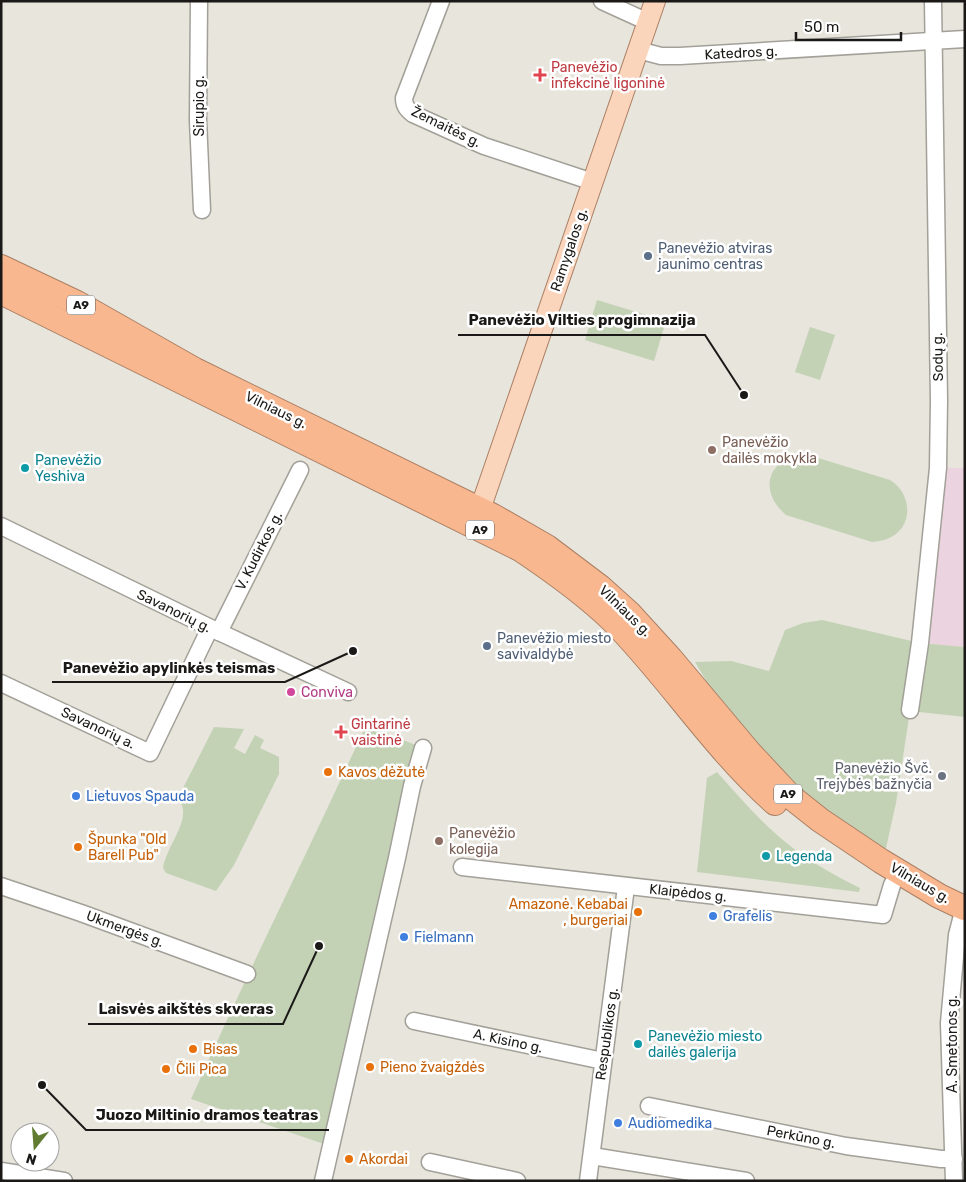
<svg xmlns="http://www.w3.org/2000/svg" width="966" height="1182" viewBox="0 0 966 1182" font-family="Rubik,sans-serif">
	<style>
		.commercial { fill: #ebd3df }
		.green { fill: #c3d2b5 }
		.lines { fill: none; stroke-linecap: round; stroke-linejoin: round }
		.minor-casing { stroke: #a2a098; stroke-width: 19 }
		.major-casing { stroke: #ab8065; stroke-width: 22 }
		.highway-casing { stroke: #ab8065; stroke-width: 26 }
		.minor { stroke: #fff; stroke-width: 16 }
		.major { stroke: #fbd4bc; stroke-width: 20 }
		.highway { stroke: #f9b78f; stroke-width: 24 }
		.health-dot { fill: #e0444e; stroke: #fff; stroke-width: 2 }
		.service-dot { fill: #5c6f8a; stroke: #fff; stroke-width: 2 }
		.education-dot { fill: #8d6e63; stroke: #fff; stroke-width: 2 }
		.culture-dot { fill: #0f9aa8; stroke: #fff; stroke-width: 2 }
		.hotel-dot { fill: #d1479c; stroke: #fff; stroke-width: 2 }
		.food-dot { fill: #e8710a; stroke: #fff; stroke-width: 2 }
		.worship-dot { fill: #6b7280; stroke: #fff; stroke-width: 2 }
		.shop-dot { fill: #3f7fe0; stroke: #fff; stroke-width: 2 }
		.labels { text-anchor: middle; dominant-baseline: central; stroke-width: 5; stroke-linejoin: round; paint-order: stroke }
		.shield { fill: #fff; stroke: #5f5e5d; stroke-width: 1 }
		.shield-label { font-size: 12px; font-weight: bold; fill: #1a1917 }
		.street-label { font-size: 14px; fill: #1a1917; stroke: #fff }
		.health-label { font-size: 14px; fill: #be3a42; stroke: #fff; text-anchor: start }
		.service-label { font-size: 14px; fill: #4e5e75; stroke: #fff; text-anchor: start }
		.education-label { font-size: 14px; fill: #785e54; stroke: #fff; text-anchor: start }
		.culture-label { font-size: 14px; fill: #0d838f; stroke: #fff; text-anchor: start }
		.hotel-label { font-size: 14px; fill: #b23c85; stroke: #fff; text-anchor: start }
		.worship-label { font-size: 14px; fill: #5b616d; stroke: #fff; text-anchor: end }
		.food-label { font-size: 14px; fill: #c56008; stroke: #fff; text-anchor: start }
		.shop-label { font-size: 14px; fill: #366cbe; stroke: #fff; text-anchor: start }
		.leader { fill: none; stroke: #1a1917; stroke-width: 2 }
		.callout-dot { fill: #1a1917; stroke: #fff; stroke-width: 2 }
		.callout-label { font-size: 15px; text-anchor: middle; font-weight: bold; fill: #1a1917; stroke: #fff; stroke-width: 5; stroke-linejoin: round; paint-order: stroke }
	</style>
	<rect width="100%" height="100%" fill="#e7e5dc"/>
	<polygon class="commercial" points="938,468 965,468 965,647 920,643"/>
	<g class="green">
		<polygon points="597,300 666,321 654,361 585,340"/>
		<polygon points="810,327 835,335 820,380 795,372"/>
		<path d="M805,454l85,26c23,14 24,49 -3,59 -5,2 -11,2 -15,3l-86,-27c-28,-24 -19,-57 19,-61z"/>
		<polygon points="822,620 920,643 965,647 965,717 910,711 896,803 884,857 799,793 721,706 695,662 731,661 769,671 785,630 803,623"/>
		<path d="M366,725l57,23 -93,398 -139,-47c56,-126 118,-249 175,-374z"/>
		<path d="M214,727l30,2 -10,19 11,6 10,-19 9,5 -4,8 19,9v17l-45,91 -18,26 -50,-18 -3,-5c3,-19 22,-41 20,-58 0,-4 -3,-8 -5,-12z"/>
		<path d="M717,772c19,21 37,43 59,62 24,22 55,40 84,54l-1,4 -162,-20 10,-94z"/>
	</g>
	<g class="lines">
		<defs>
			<g id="minor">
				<polyline points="199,1 198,120 202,210"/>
				<path d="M441,1l-37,97c0,8 3,11 9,16l71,32 109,36"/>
				<polyline points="602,1 648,22"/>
				<polyline points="638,50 661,56 680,56 965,39"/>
				<polyline points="1,526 219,632 348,692"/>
				<polyline points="219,632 300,470"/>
				<polyline points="1,683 150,753 210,628"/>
				<polyline points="910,710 920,643 938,468 939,401 933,1"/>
				<polyline points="462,867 883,915 892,885 899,872"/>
				<polyline points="1,886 81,913 247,974"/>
				<polyline points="414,1021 603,1061"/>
				<polyline points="649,1106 846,1146 941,1159 954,1159"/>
				<polyline points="592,1156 746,1181"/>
				<polyline points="430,1162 517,1181"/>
				<polyline points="1,1171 64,1181"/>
				<polyline points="323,1181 397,858 412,786 423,748"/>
				<polyline points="588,1181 626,887"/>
				<polyline points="954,1181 949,1023 957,935 964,908"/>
			</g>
			<polyline id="major" points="475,524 655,1"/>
			<g id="highway">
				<polyline points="1,267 77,303 195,370 493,516 547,547 600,587 630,614 671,659 749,752 791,797 820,820 881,861 939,896 964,908"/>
				<path d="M1,292l519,257c33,22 64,44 93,72 57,58 101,128 162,182"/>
			</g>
		</defs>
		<use href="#minor" class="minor-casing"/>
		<use href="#major" class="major-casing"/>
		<use href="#highway" class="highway-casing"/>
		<use href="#minor" class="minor"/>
		<use href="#major" class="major"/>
		<use href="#highway" class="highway"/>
	</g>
	<g class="health-dot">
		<path d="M537.5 67.5h5v5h5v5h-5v5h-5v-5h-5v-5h5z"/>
		<path d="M338.5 724.5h5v5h5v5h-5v5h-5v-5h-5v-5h5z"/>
	</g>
	<g class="service-dot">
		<circle cx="648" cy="256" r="5"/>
		<circle cx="487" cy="646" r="5"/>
	</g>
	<g class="education-dot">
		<circle cx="712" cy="450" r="5"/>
		<circle cx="439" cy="841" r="5"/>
	</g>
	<g class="culture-dot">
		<circle cx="25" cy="468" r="5"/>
		<circle cx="766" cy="856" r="5"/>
		<circle cx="638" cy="1044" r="5"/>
	</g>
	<circle class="hotel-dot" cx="291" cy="692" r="5"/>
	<g class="food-dot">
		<circle cx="328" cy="772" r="5"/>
		<circle cx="78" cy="847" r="5"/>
		<circle cx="638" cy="912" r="5"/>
		<circle cx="193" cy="1049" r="5"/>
		<circle cx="370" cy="1067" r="5"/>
		<circle cx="166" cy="1069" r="5"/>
		<circle cx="349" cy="1159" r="5"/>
	</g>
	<circle class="worship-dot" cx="942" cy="776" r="5"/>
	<g class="shop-dot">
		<circle cx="76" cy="796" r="5"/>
		<circle cx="713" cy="916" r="5"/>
		<circle cx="404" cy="937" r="5"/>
		<circle cx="618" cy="1123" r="5"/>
	</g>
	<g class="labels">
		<g class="shield">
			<rect x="67" y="295.5" width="28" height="19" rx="4"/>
			<rect x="466" y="520.5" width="28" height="19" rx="4"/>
			<rect x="774" y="784.5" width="28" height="19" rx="4"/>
		</g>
		<g class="shield-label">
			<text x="81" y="305">A9</text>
			<text x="480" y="530">A9</text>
			<text x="788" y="794">A9</text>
		</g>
		<g class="street-label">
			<text transform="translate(741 53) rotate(-3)">Katedros g.</text>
			<text transform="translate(199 106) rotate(-90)">Sirupio g.</text>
			<text transform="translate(446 127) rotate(26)">Žemaitės g.</text>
			<text transform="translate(569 250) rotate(-71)">Ramygalos g.</text>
			<text transform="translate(938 357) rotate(-91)">Sodų g.</text>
			<text transform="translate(276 410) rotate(26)">Vilniaus g.</text>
			<text transform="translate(259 551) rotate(-63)">V. Kudirkos g.</text>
			<text transform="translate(174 611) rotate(26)">Savanorių g.</text>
			<text transform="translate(625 611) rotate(44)">Vilniaus g.</text>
			<text transform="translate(98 728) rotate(25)">Savanorių a.</text>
			<text transform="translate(920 883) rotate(30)">Vilniaus g.</text>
			<text transform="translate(688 893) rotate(6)">Klaipėdos g.</text>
			<text transform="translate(125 929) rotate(20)">Ukmergės g.</text>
			<text transform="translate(607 1034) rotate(-82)">Respublikos g.</text>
			<text transform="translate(508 1041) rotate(12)">A. Kisino g.</text>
			<text transform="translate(952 1044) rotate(-90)">A. Smetonos g.</text>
			<text transform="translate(801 1137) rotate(11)">Perkūno g.</text>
		</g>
		<g class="health-label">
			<text x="551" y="67">Panevėžio<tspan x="551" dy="16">infekcinė ligoninė</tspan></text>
			<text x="351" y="724">Gintarinė<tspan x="351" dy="16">vaistinė</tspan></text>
		</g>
		<g class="service-label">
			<text x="658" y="248">Panevėžio atviras<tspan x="658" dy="16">jaunimo centras</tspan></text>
			<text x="497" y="638">Panevėžio miesto<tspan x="497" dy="16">savivaldybė</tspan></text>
		</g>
		<g class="education-label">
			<text x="722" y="442">Panevėžio<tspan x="722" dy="16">dailės mokykla</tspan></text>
			<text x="449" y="833">Panevėžio<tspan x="449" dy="16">kolegija</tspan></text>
		</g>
		<g class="culture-label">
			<text x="35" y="460">Panevėžio<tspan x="35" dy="16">Yeshiva</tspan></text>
			<text x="776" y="856">Legenda</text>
			<text x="648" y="1036">Panevėžio miesto<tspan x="648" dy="16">dailės galerija</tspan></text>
		</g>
		<g class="hotel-label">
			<text x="301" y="692">Conviva</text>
		</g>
		<g class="worship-label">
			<text x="932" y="768">Panevėžio Švč.<tspan x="932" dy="16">Trejybės bažnyčia</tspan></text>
		</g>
		<g class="food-label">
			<text x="338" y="772">Kavos dėžutė</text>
			<text x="88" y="839">Špunka "Old<tspan x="88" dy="16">Barell Pub"</tspan></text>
			<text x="628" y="904" text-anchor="end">Amazonė. Kebabai<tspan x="628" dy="16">, burgeriai</tspan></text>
			<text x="203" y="1049">Bisas</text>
			<text x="380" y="1067">Pieno žvaigždės</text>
			<text x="176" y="1069">Čili Pica</text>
			<text x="359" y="1159">Akordai</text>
		</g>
		<g class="shop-label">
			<text x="86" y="796">Lietuvos Spauda</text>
			<text x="723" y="916">Grafelis</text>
			<text x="414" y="937">Fielmann</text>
			<text x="628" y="1123">Audiomedika</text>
		</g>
	</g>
	<path class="leader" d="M744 395L705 335H458M353 651L285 682H52M319 946L283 1024H88M42 1085L86 1130H329"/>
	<g class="callout-dot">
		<circle cx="744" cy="395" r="5"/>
		<circle cx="353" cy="651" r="5"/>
		<circle cx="319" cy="946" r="5"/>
		<circle cx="42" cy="1085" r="5"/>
	</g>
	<g class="callout-label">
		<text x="582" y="325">Panevėžio Vilties progimnazija</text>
		<text x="169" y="673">Panevėžio apylinkės teismas</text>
		<text x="186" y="1014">Laisvės aikštės skveras</text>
		<text x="207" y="1120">Juozo Miltinio dramos teatras</text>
	</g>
	<rect width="966" height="1182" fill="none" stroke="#1a1917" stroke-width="5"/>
	<g transform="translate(35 1147) rotate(197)"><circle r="24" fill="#ffffff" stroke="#a3a3a2"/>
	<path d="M0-4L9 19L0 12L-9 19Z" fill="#617c30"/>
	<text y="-8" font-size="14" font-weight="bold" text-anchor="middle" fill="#1a1917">N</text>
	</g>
	<path d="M796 32v8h105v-8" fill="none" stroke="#1a1917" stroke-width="2.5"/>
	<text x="804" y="32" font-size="15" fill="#1a1917" stroke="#ffffff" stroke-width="4" paint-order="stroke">50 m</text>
</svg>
